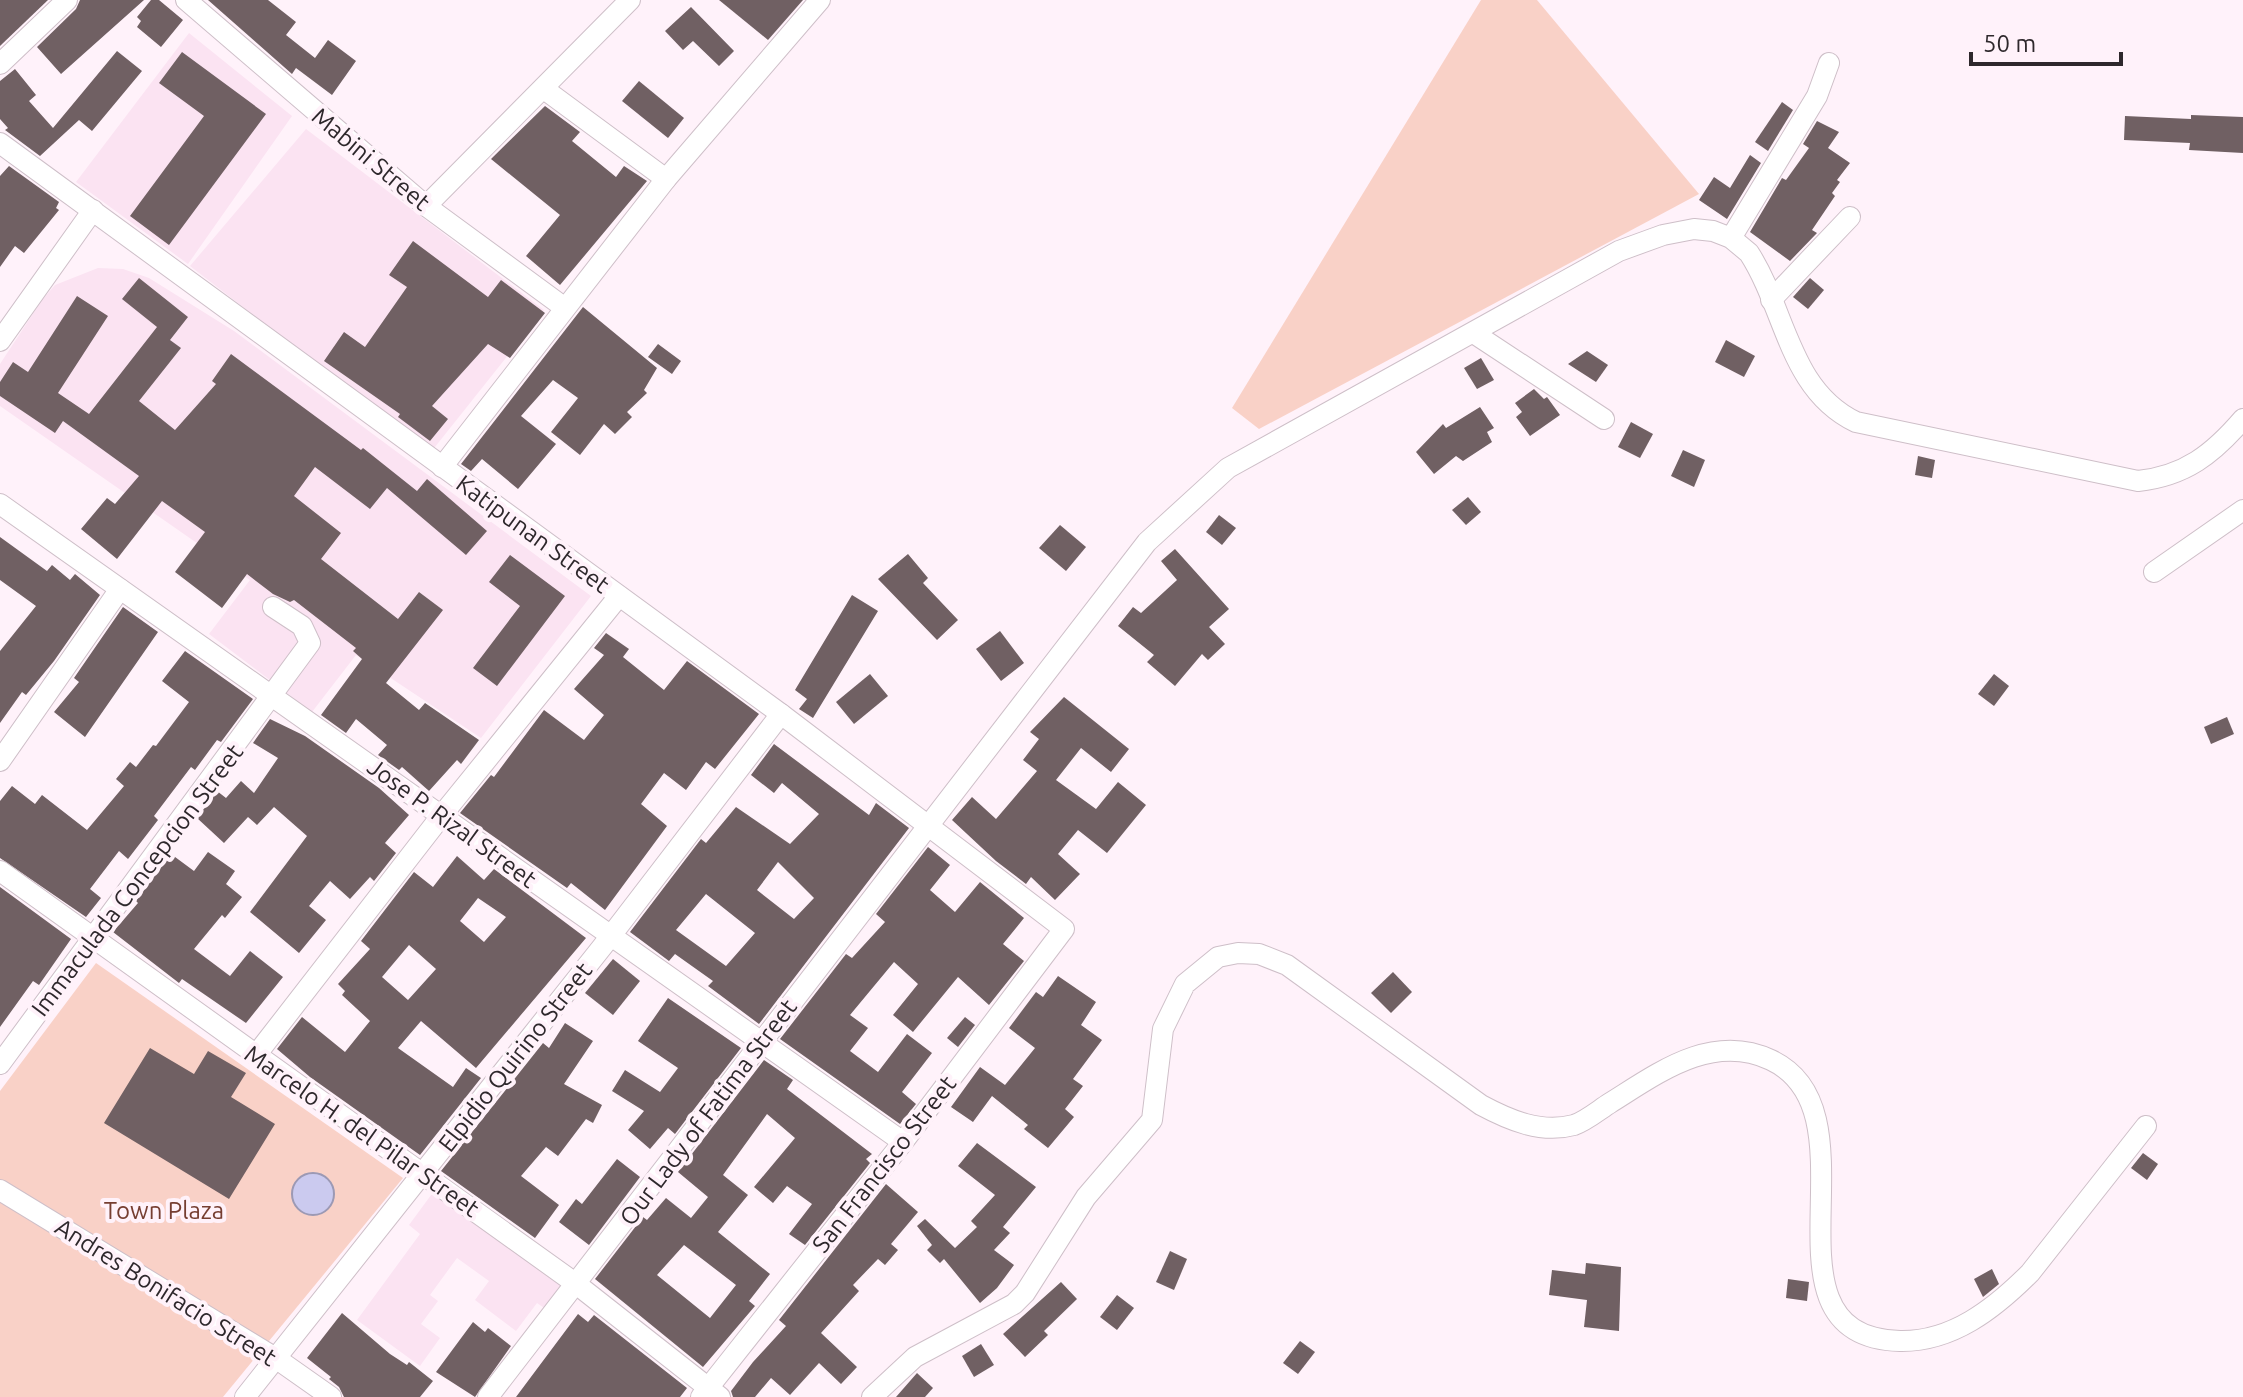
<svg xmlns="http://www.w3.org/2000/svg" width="2243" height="1397" viewBox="0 0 2243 1397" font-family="Ubuntu,sans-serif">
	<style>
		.built { fill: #fbe3f2 }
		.green { fill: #f9d1c7 }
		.water { fill: #cbcaef; stroke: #9c99b4; stroke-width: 2 }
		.building { fill: #706063; fill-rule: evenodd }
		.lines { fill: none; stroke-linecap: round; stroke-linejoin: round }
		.minor-casing { stroke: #cebfc8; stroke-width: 22 }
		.minor { stroke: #fff; stroke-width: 20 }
		.labels { text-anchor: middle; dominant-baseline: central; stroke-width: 8; stroke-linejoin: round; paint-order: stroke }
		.street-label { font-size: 24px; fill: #2e282c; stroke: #fff2fa }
		.park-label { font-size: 24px; fill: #763e31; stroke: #fff2fa }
	</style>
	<rect width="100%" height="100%" fill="#fff2fa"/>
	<g class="built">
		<polygon points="189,33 292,116 188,264 76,182"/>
		<polygon points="306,129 544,310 431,452 190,266"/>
		<polygon points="98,268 123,269 149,278 234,331 591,596 481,738 356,655 312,712 209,634 250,580 0,406 0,364 42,300 55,285"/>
		<polygon points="437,1187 567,1283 547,1310 537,1303 516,1331 475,1300 489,1281 457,1258 430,1295 438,1301 421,1324 440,1338 420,1366 357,1320 420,1234 409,1225"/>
	</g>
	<g class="green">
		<polygon points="1481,0 1537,0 1699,194 1259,429 1232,408"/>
		<polygon points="96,963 403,1178 223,1397 0,1397 0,1091"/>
	</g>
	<circle class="water" cx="313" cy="1194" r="21"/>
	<g class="building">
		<polygon points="0,0 48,0 0,46"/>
		<polygon points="80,0 144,0 61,74 37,47 76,9"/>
		<polygon points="151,0 159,0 183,20 161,47 137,27 141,21 137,17"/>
		<polygon points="208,0 268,0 296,22 286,35 315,58 328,40 356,61 332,95 296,68 292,74"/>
		<polygon points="719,0 803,0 768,40"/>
		<polygon points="691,7 734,51 719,66 693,41 683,50 665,31"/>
		<polygon points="117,51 142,71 92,131 79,120 40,156 5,130 8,128 0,119 0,81 15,69 36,95 29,101 53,128"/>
		<polygon points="182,52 266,114 169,245 130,216 204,116 159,83"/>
		<polygon points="639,81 684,118 668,138 622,101"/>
		<polygon points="1782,102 1793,110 1768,151 1755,142"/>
		<polygon points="545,106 580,132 572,141 616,177 624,166 647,181 560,285 526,256 560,215 491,159"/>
		<polygon points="2191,115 2243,117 2243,153 2189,150 2190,143 2124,140 2125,116 2191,119"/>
		<polygon points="1817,121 1839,132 1828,148 1850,163 1837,180 1840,182 1832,193 1835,196 1812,230 1817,233 1790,261 1750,232 1782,178 1786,180 1809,148 1803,144"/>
		<polygon points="1750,155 1761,163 1727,219 1699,200 1714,177 1730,188"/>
		<polygon points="9,166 59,202 56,208 59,210 24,253 15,246 0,267 0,176"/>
		<polygon points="413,241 488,297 501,280 545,313 510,358 488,344 432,406 448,419 430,441 398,417 400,414 324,361 344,332 365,347 407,287 389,275"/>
		<polygon points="139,278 188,317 170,340 181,348 139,401 175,430 216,384 212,381 231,354 361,450 363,448 417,491 427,479 487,531 466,555 387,488 370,509 315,467 294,496 341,533 321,559 398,619 419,592 443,610 386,683 419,710 425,703 479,740 461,764 457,760 429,791 402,767 399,770 378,755 387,745 356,719 346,733 321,715 362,659 353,651 356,648 294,600 290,602 273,594 247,574 222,608 175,572 205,532 162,501 117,559 81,529 107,498 115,504 139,476 63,421 55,433 0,396 0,382 13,362 28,372 77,296 108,316 58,393 89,414 157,327 122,299"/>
		<polygon points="1810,278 1824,290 1808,309 1793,297"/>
		<polygon points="583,307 657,368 644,390 647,393 627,412 632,417 615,434 604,424 580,455 551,432 578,398 553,380 521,416 556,444 518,489 482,459 471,471 461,464"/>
		<polygon points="1726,340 1755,356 1744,377 1715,362"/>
		<polygon points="658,344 681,361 672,374 648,357"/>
		<polygon points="1587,351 1608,365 1596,382 1568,364"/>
		<polygon points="1481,358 1494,380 1477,389 1464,368"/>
		<polygon points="1534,389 1544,399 1547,397 1560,415 1530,436 1516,417 1522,412 1515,403"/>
		<polygon points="1480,407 1494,428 1487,432 1492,442 1463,461 1456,456 1434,474 1416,452 1443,424 1446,428"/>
		<polygon points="1631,422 1653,434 1640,458 1618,447"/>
		<polygon points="1683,450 1705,460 1694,487 1671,476"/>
		<polygon points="1918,456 1935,460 1932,478 1915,475"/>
		<polygon points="1468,497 1481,512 1466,525 1452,510"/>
		<polygon points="1219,515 1236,528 1222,545 1206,532"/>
		<polygon points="1060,525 1086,547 1066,571 1039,548"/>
		<polygon points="0,537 47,571 52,565 70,580 75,574 100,595 54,661 26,695 22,692 0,723 0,651 36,606 0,580"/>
		<polygon points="1175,549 1229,609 1209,627 1225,644 1208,660 1202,654 1175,686 1147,662 1154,655 1118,626 1133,607 1141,613 1177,580 1161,561"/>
		<polygon points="908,554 928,578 923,583 958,620 937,640 878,579"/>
		<polygon points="510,555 565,596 497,686 473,668 520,606 489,582"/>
		<polygon points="852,595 878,611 813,718 799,709 807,699 795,690"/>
		<polygon points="123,607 158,632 85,737 54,712 79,682 74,678"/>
		<polygon points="1000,631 1024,663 1001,681 976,649"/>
		<polygon points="606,633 629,649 623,657 664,690 687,661 759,714 715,769 706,762 686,790 664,773 641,804 667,826 605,910 571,883 567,888 460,813 491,775 494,777 544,710 584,740 604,715 574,689 604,655 594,648"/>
		<polygon points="185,651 253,699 221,742 217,740 195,770 191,767 154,816 158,820 128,859 119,851 90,889 101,898 86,917 0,858 0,801 12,786 35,804 42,795 87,830 124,786 116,779 130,762 136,767 153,745 156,746 189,702 162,681"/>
		<polygon points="870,674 888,696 854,724 836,702"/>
		<polygon points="1994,674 2009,686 1994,706 1978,694"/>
		<polygon points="1064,697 1129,749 1111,772 1081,748 1056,780 1096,809 1118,782 1146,805 1107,853 1078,830 1058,854 1080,874 1055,900 1031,877 1026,884 996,861 952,820 972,797 996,819 1037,771 1023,760 1039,739 1030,732"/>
		<polygon points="2227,717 2234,734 2211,744 2204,727"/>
		<polygon points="270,719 305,736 379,788 409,815 385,843 396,853 374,881 370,877 350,899 330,881 309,906 326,920 299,953 250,912 307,836 274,807 257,825 248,817 224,843 197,818 217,791 226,798 241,781 254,793 278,758 253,743"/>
		<path d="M774,744l95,71 7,-12 33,25 -150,196 -51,-38 5,-5 -38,-27 -6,7 -39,-29 71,-93 5,4 30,-36 54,37 29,-30 -37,-31 -8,10 -23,-18zM778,862l36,36 -20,21 -37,-29zM706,894l49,39 -29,33 -50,-36z"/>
		<polygon points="928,847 950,865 930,890 955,912 980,882 1024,918 1003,944 1024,961 989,1005 958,977 913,1032 893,1015 918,984 894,962 850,1015 868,1028 850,1051 878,1072 907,1034 932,1053 902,1092 916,1104 900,1124 780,1039 846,954 852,958 885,922 876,914"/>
		<polygon points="208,852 235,871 226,884 242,897 225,918 222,915 194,949 230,976 250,951 283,977 246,1023 182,979 179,983 113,932 138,903 136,901 171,854 194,871"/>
		<path d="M457,856l27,24 10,-11 92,69 -110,130 -55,-47 -23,27 55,39 13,-19 15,10 -61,77 -110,-78 -33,-28 25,-32 43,35 25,-31 -28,-26 3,-4 -7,-7 32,-35 -9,-8 53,-69 19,15zM478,898l28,19 -22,25 -24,-21zM409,945l27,24 -28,31 -26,-23z"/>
		<polygon points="0,887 71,939 39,985 33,981 0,1027"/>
		<polygon points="613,959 640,981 613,1015 585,993"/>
		<polygon points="1393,972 1412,992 1391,1013 1371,993"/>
		<polygon points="1058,976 1096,1002 1081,1025 1102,1040 1073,1079 1083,1086 1065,1109 1074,1117 1048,1148 1024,1129 1028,1125 992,1096 973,1122 951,1107 980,1067 1005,1085 1035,1048 1009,1028 1036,992 1043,997"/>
		<polygon points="668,998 741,1048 675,1134 668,1128 650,1149 628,1130 644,1111 612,1091 625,1070 660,1092 678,1068 638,1041"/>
		<polygon points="965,1017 975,1025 958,1047 947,1038"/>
		<polygon points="565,1023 593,1041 564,1084 602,1105 593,1123 586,1119 558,1156 546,1147 521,1176 559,1205 535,1238 441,1171 543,1043 549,1048"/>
		<polygon points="150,1048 194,1074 208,1051 246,1073 231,1097 275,1124 229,1199 104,1123"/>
		<path d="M764,1060l29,20 -6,9 85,65 -6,5 4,4 -3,4 -62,78 -16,-11 23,-30 -25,-18 -14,17 -19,-16 41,-49 -28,-24 -44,61 25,20 -30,37 52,42 -21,27 6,5 -52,61 -108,-88 48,-62 4,3 19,-22 25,20 17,-21 -30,-25zM684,1245l52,40 -26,33 -53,-43z"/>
		<polygon points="977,1143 1036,1187 1003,1227 1010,1233 994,1250 1014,1265 997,1288 980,1303 944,1259 940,1263 927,1250 932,1245 917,1226 925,1219 955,1248 977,1227 971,1221 995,1195 958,1166"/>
		<polygon points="2143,1153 2158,1164 2147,1180 2131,1168"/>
		<polygon points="617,1159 640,1177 589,1245 559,1222 576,1199 582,1204"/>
		<polygon points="886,1184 918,1212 891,1244 898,1250 885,1265 878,1259 853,1285 859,1291 821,1333 857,1367 841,1384 819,1363 790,1395 771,1378 755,1397 733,1397 731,1391 753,1362 786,1326 779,1320"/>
		<polygon points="1170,1251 1187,1259 1174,1290 1156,1282"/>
		<polygon points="1586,1263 1621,1267 1619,1331 1584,1327 1587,1300 1549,1295 1552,1270 1585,1274"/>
		<polygon points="1992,1269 1999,1284 1983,1297 1974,1279"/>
		<polygon points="1788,1279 1809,1282 1807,1301 1786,1298"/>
		<polygon points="1061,1282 1077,1299 1044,1331 1048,1335 1025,1357 1003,1334"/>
		<polygon points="1117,1295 1134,1308 1117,1330 1100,1317"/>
		<polygon points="342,1313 390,1354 407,1365 409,1362 433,1381 420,1397 344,1397 339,1387 329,1379 331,1377 307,1358"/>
		<polygon points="578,1314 588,1322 594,1315 687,1388 680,1397 516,1397"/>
		<polygon points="473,1322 485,1332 488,1328 511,1346 475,1397 436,1372"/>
		<polygon points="1300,1341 1315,1352 1298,1374 1283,1363"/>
		<polygon points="981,1344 994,1365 974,1377 962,1356"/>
		<polygon points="917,1373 933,1388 925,1397 896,1397"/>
	</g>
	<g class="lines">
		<defs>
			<g id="minor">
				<polyline points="186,0 426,206 565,308"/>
				<polyline points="0,64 67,0"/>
				<polyline points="544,89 666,179"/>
				<polyline points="0,143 781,714 1064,929 903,1142 701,1397"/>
				<polyline points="426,206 630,0"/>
				<polyline points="1731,238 1817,96 1829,63"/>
				<polyline points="1771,300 1850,217"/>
				<polyline points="1475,334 1604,419"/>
				<polyline points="0,341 93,210"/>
				<polyline points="442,467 666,179 820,0"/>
				<polyline points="0,504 903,1142"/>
				<polyline points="2154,572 2243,510"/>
				<polyline points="0,761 120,589"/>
				<polyline points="0,871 575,1283 720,1397"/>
				<polyline points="256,1055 442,815 619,596"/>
				<polyline points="0,1064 310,643 302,626 273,607"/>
				<polyline points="0,1190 277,1359 331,1397"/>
				<polyline points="245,1397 610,937 781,714"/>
				<path d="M488,1397l659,-855 81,-74 391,-217 44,-16 31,-6 19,2 18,7 18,15c37,57 40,137 107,169l282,59c47,-5 75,-27 105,-62"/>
				<path d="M872,1397l43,-40 99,-53 11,-11 61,-96 66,-77 11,-91 22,-45 33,-27 20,-4 21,1 28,11 194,140c28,15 60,29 93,20 12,-4 25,-15 36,-22 48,-30 102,-71 161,-43 113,53 -24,277 129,281 52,1 94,-32 130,-68l116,-147"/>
			</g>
		</defs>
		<use href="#minor" class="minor-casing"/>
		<use href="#minor" class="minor"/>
	</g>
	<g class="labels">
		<g class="street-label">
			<text transform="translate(371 159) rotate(40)">Mabini Street</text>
			<text transform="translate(533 534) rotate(36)">Katipunan Street</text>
			<text transform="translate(452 823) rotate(36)">Jose P. Rizal Street</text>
			<text transform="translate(137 880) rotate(-53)">Immaculada Concepcion Street</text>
			<text transform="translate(515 1057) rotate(-52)">Elpidio Quirino Street</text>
			<text transform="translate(708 1112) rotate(-53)">Our Lady of Fatima Street</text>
			<text transform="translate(362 1131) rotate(35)">Marcelo H. del Pilar Street</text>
			<text transform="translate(884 1164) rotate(-52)">San Francisco Street</text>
			<text transform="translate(166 1292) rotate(32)">Andres Bonifacio Street</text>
		</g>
		<g class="park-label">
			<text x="164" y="1210">Town Plaza</text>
		</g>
	</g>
	<path d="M1971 52v12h150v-12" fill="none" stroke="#2e282c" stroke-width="4"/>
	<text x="1983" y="52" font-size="24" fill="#2e282c" stroke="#fff2fa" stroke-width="6" paint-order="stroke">50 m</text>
</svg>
